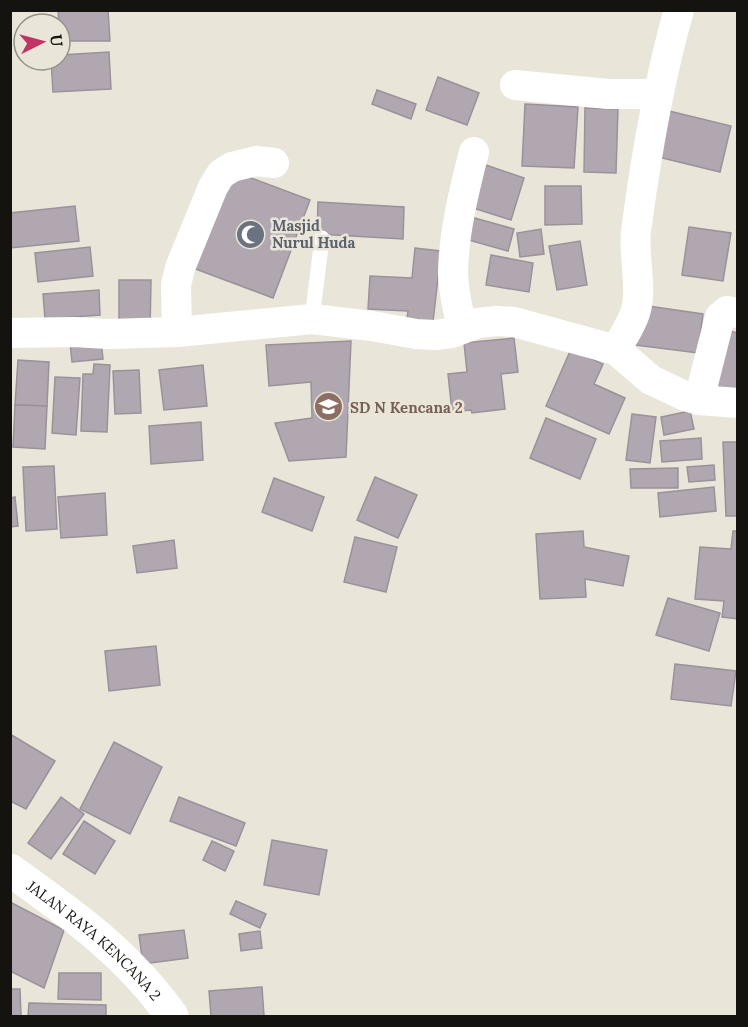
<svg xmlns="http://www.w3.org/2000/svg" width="748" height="1027" viewBox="0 0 748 1027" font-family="Lora,serif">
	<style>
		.building { fill: #b0a7b0; stroke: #9a919a; stroke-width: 1.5 }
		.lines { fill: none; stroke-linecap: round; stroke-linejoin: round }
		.lane { stroke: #fff; stroke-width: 15 }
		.street { stroke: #fff; stroke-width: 30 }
		.secondary { stroke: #fff; stroke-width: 33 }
		.labels { text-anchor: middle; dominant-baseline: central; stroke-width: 5; stroke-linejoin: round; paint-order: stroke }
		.worship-label { font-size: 15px; font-weight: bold; fill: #5b616d; stroke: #e9e6d9; text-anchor: start }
		.education-label { font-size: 15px; font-weight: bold; fill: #785e54; stroke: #e9e6d9; text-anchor: start }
		.street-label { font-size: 15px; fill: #14130f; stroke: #e9e6d9 }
	</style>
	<rect width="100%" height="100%" fill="#e9e6d9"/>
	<g class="building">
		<polygon points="58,10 108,10 110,41 60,41"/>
		<polygon points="109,52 111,89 53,92 51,60 60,60 60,55"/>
		<polygon points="438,77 479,93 467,125 426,110"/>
		<polygon points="377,90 416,104 411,119 372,104"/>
		<polygon points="525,104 578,107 574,168 522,166"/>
		<polygon points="585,108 618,109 616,173 584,172"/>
		<polygon points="665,110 731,126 720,172 654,156"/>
		<polygon points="486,165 524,178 511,220 473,208"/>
		<polygon points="230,170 310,200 273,298 193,268"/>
		<polygon points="545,186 581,186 582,224 545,225"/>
		<polygon points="318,202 404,207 403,239 317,234"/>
		<polygon points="75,206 79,241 10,248 10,213"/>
		<polygon points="471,217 514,229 508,251 465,239"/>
		<polygon points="689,227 731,233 723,281 682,275"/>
		<polygon points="541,229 544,254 520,257 517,233"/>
		<polygon points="580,241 587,285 557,290 549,246"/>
		<polygon points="90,247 93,276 38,282 35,253"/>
		<polygon points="415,248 441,251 433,322 407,319 408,311 368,309 370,276 412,278"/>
		<polygon points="491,255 533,263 529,292 486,285"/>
		<polygon points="119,280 151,280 150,332 119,332"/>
		<polygon points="99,290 100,315 45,319 43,294"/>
		<polygon points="641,305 703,314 698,353 636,345"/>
		<polygon points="718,328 738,333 738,399 703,391"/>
		<polygon points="514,338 518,372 501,374 505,409 472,413 471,410 452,412 448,374 467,372 464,343"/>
		<polygon points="101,340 103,359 72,362 70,343"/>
		<polygon points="351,341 346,457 289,461 275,423 312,418 311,382 269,386 266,345"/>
		<polygon points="571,349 603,364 594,384 625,398 609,434 546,406"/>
		<polygon points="18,360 49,362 47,406 15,405"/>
		<polygon points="94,364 110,365 107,432 81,431 83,374 93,374"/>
		<polygon points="203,365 207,406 164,410 159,370"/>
		<polygon points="139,370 141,413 115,414 113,371"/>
		<polygon points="55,377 80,378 76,435 52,433"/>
		<polygon points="15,405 47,406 45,449 13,447"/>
		<polygon points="690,411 694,429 664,435 661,417"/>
		<polygon points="632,414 656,417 650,463 626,460"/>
		<polygon points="546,418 596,439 580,479 530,458"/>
		<polygon points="201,422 203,460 151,464 149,426"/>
		<polygon points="701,438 702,459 662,462 660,441"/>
		<polygon points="723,442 738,442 738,516 726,516"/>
		<polygon points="714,465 715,480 689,482 687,467"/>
		<polygon points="54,466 57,529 26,531 23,467"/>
		<polygon points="678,468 678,488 631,488 630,469"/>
		<polygon points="375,477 417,495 398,538 357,520"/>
		<polygon points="274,478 324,497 312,531 262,512"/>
		<polygon points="714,487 716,511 660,517 658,493"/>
		<polygon points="105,493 107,535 61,538 58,497"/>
		<polygon points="15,497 18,526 10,527 10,498"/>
		<polygon points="583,531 584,547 629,556 623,586 585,579 586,597 540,599 536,534"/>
		<polygon points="733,531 738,531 738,619 722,617 724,601 695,599 700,547 731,549"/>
		<polygon points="355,537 397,547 386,592 344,582"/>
		<polygon points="174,540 177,568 137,573 133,546"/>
		<polygon points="668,598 720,613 709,651 656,635"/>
		<polygon points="156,646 160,685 109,691 105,651"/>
		<polygon points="675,664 736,671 731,706 671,699"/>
		<polygon points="10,734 55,761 26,809 10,801"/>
		<polygon points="114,742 162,767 130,834 80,809"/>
		<polygon points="61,797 84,814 51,859 28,843"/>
		<polygon points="179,797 245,823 236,846 170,821"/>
		<polygon points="84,821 115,841 95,874 63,854"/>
		<polygon points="272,840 327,850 319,895 264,885"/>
		<polygon points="212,841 234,851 225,871 203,860"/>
		<polygon points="236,901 266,914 260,928 230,914"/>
		<polygon points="10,902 64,930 44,988 10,971"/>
		<polygon points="184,930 188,958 143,964 139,935"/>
		<polygon points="260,931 262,948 241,951 239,934"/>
		<polygon points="59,973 101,973 101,1000 58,999"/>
		<polygon points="262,987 264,1016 211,1016 209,991"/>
		<polygon points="10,989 20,989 21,1016 10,1016"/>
		<polygon points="29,1003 106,1005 106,1016 28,1016"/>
	</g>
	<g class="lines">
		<polyline class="lane" points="312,319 322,238"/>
		<g class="street">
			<polyline points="515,85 608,94 657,94"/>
			<path d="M462,328c-4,-19 -9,-37 -9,-56 1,-41 11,-81 21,-120"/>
			<polyline points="177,332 176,285 180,268 213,187 221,174 232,167 256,161 274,163"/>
			<polyline points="10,333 74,332 107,334 177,332 312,319 372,326 416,334 435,335 452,333 478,323 497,321 514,322 616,350 651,380 685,396 699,400 738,403"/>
			<path d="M616,350c6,-12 15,-24 19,-37 8,-22 -2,-58 1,-82 10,-75 22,-148 43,-221"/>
			<polyline points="699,400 720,317 727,311 738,313"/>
		</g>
		<path class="secondary" id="s1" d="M10,870c63,45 117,83 162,146"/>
	</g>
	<defs>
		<symbol id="mosque-disc" viewBox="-11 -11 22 22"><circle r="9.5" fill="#6b7280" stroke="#e9e6d9"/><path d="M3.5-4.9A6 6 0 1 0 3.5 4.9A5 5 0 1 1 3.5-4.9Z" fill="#fff"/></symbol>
		<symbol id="school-disc" viewBox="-11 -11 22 22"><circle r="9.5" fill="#8d6e63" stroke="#e9e6d9"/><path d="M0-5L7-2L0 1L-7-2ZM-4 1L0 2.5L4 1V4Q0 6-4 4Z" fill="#fff"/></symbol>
	</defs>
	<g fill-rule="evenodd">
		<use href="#mosque-disc" x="234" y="218" width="33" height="33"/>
		<use href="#school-disc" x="312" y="390" width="33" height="33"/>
	</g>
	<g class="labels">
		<g class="worship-label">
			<text x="272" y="225">Masjid<tspan x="272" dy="17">Nurul Huda</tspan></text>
		</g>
		<g class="education-label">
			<text x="350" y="407">SD N Kencana 2</text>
		</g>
		<g class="street-label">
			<text stroke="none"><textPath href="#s1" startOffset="110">JALAN RAYA KENCANA 2</textPath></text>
		</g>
	</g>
	<rect width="748" height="1027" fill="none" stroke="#14130f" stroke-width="24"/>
	<g transform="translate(42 42) rotate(84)"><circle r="28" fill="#e9e6d9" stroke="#949288" stroke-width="1.5"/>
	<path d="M0-4.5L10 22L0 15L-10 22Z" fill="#c13464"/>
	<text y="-9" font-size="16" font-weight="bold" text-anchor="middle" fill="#14130f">U</text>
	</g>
</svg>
